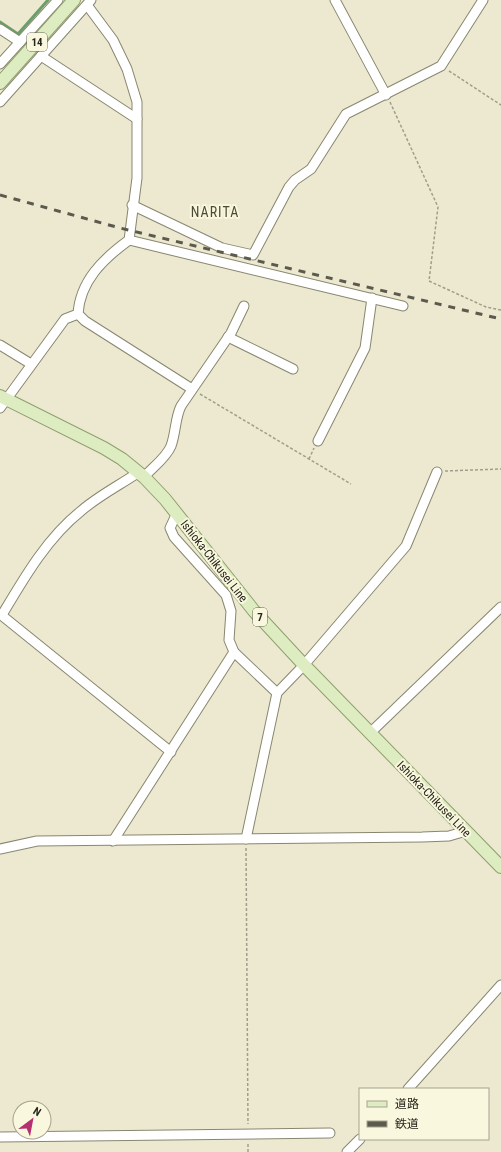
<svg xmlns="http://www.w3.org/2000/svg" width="501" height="1152" viewBox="0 0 501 1152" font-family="'Roboto Condensed','Noto Sans JP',sans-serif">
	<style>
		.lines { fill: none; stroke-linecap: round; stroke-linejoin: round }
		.stream { stroke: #6a9f6a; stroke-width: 3 }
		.minor-casing { stroke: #898670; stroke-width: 11 }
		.major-casing { stroke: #8f9f6d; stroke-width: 14 }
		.path { stroke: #a09e8b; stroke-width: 1.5; stroke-dasharray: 3 2; stroke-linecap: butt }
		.minor { stroke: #fff; stroke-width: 9 }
		.major { stroke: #ddecc1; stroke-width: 12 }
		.rail { stroke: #5b5a4d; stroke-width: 3; stroke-dasharray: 7 7; stroke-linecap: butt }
		.labels { text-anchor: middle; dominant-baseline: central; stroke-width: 4; stroke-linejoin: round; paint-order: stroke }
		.shield { fill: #f9f7dd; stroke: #666557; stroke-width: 1 }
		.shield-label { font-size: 11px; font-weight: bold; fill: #27261d }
		.street-label { font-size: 12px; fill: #27261d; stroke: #f9f7dd }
		.quarter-label { font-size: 14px; letter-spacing: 1px; fill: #4c4a35; stroke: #f9f7dd }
	</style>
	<rect width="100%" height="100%" fill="#ece9d0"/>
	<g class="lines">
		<polyline class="stream" points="0,22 18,34 48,0"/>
		<defs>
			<g id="minor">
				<polyline points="335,0 386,95"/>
				<path d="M87,5l26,35 14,29 10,33v76l-8,62c-26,19 -49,41 -51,74l7,7 107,68"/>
				<polyline points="0,29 20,42"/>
				<polyline points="41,56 137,119"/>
				<polyline points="0,64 58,0"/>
				<polyline points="0,102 91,0"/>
				<polyline points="132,205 222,248 253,255 289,187 295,180 311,169 346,114 441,66 483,0"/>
				<polyline points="129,240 403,306"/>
				<polyline points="228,337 293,369"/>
				<polyline points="0,345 31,364"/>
				<polyline points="0,408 65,319 78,314"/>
				<polyline points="318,441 365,348 372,298"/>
				<path d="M144,477c9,-10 22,-19 27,-31 5,-14 4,-28 10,-40l50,-73 13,-27"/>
				<polyline points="177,513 170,528 174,537 226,595 231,611 229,640 234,652 277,693"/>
				<polyline points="0,614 171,752"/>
				<path d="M2,615c22,-37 45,-77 79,-104 17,-15 39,-26 58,-39"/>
				<polyline points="370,733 501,607"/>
				<polyline points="246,839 277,693 304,665 406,546 437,472"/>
				<polyline points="113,841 234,652"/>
				<polyline points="0,849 37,841 422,837 449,836 466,831"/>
				<polyline points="408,1089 501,985"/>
				<polyline points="0,1137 330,1133"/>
				<polyline points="347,1152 360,1139"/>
			</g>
			<g id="major">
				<polyline points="0,83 74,0"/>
				<polyline points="0,396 104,448 122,459 144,477 165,499 254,611 304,665 501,867"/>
			</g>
		</defs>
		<use href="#minor" class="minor-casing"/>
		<use href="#major" class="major-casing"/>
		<g class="path">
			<polyline points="449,71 501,105"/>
			<polyline points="390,102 438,207 429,281 486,307 501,310"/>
			<polyline points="200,394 351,484"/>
			<polyline points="309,459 314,448"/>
			<polyline points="445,471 501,469"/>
			<polyline points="246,848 248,1124"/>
			<polyline points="248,1144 248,1152"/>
		</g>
		<use href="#minor" class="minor"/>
		<use href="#major" class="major"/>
		<polyline class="rail" points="0,195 120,228 501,319"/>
	</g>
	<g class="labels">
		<g class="shield">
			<rect x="27" y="33" width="20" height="18" rx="3"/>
			<rect x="253" y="608" width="14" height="18" rx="3"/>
		</g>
		<g class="shield-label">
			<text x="37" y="42">14</text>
			<text x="260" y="617">7</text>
		</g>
		<g class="street-label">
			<text transform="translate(214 561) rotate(52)">Ishioka-Chikusei Line</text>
			<text transform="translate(434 799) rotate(46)">Ishioka-Chikusei Line</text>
		</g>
		<g class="quarter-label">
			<text x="215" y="212">NARITA</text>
		</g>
	</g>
	<rect x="359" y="1088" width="130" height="52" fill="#f9f7dd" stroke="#a5a390"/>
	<rect x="367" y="1101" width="20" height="6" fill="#ddecc1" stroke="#a5a390"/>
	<text x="395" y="1108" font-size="12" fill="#27261d">道路</text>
	<rect x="367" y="1121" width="20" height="6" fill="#5b5a4d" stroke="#a5a390"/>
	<text x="395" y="1128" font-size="12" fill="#27261d">鉄道</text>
	<g transform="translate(32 1120) rotate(32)"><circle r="19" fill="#f9f7dd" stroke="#a5a390"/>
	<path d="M0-3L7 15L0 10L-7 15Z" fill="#b62f71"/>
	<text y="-6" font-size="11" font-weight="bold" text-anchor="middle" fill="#27261d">N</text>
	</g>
</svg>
